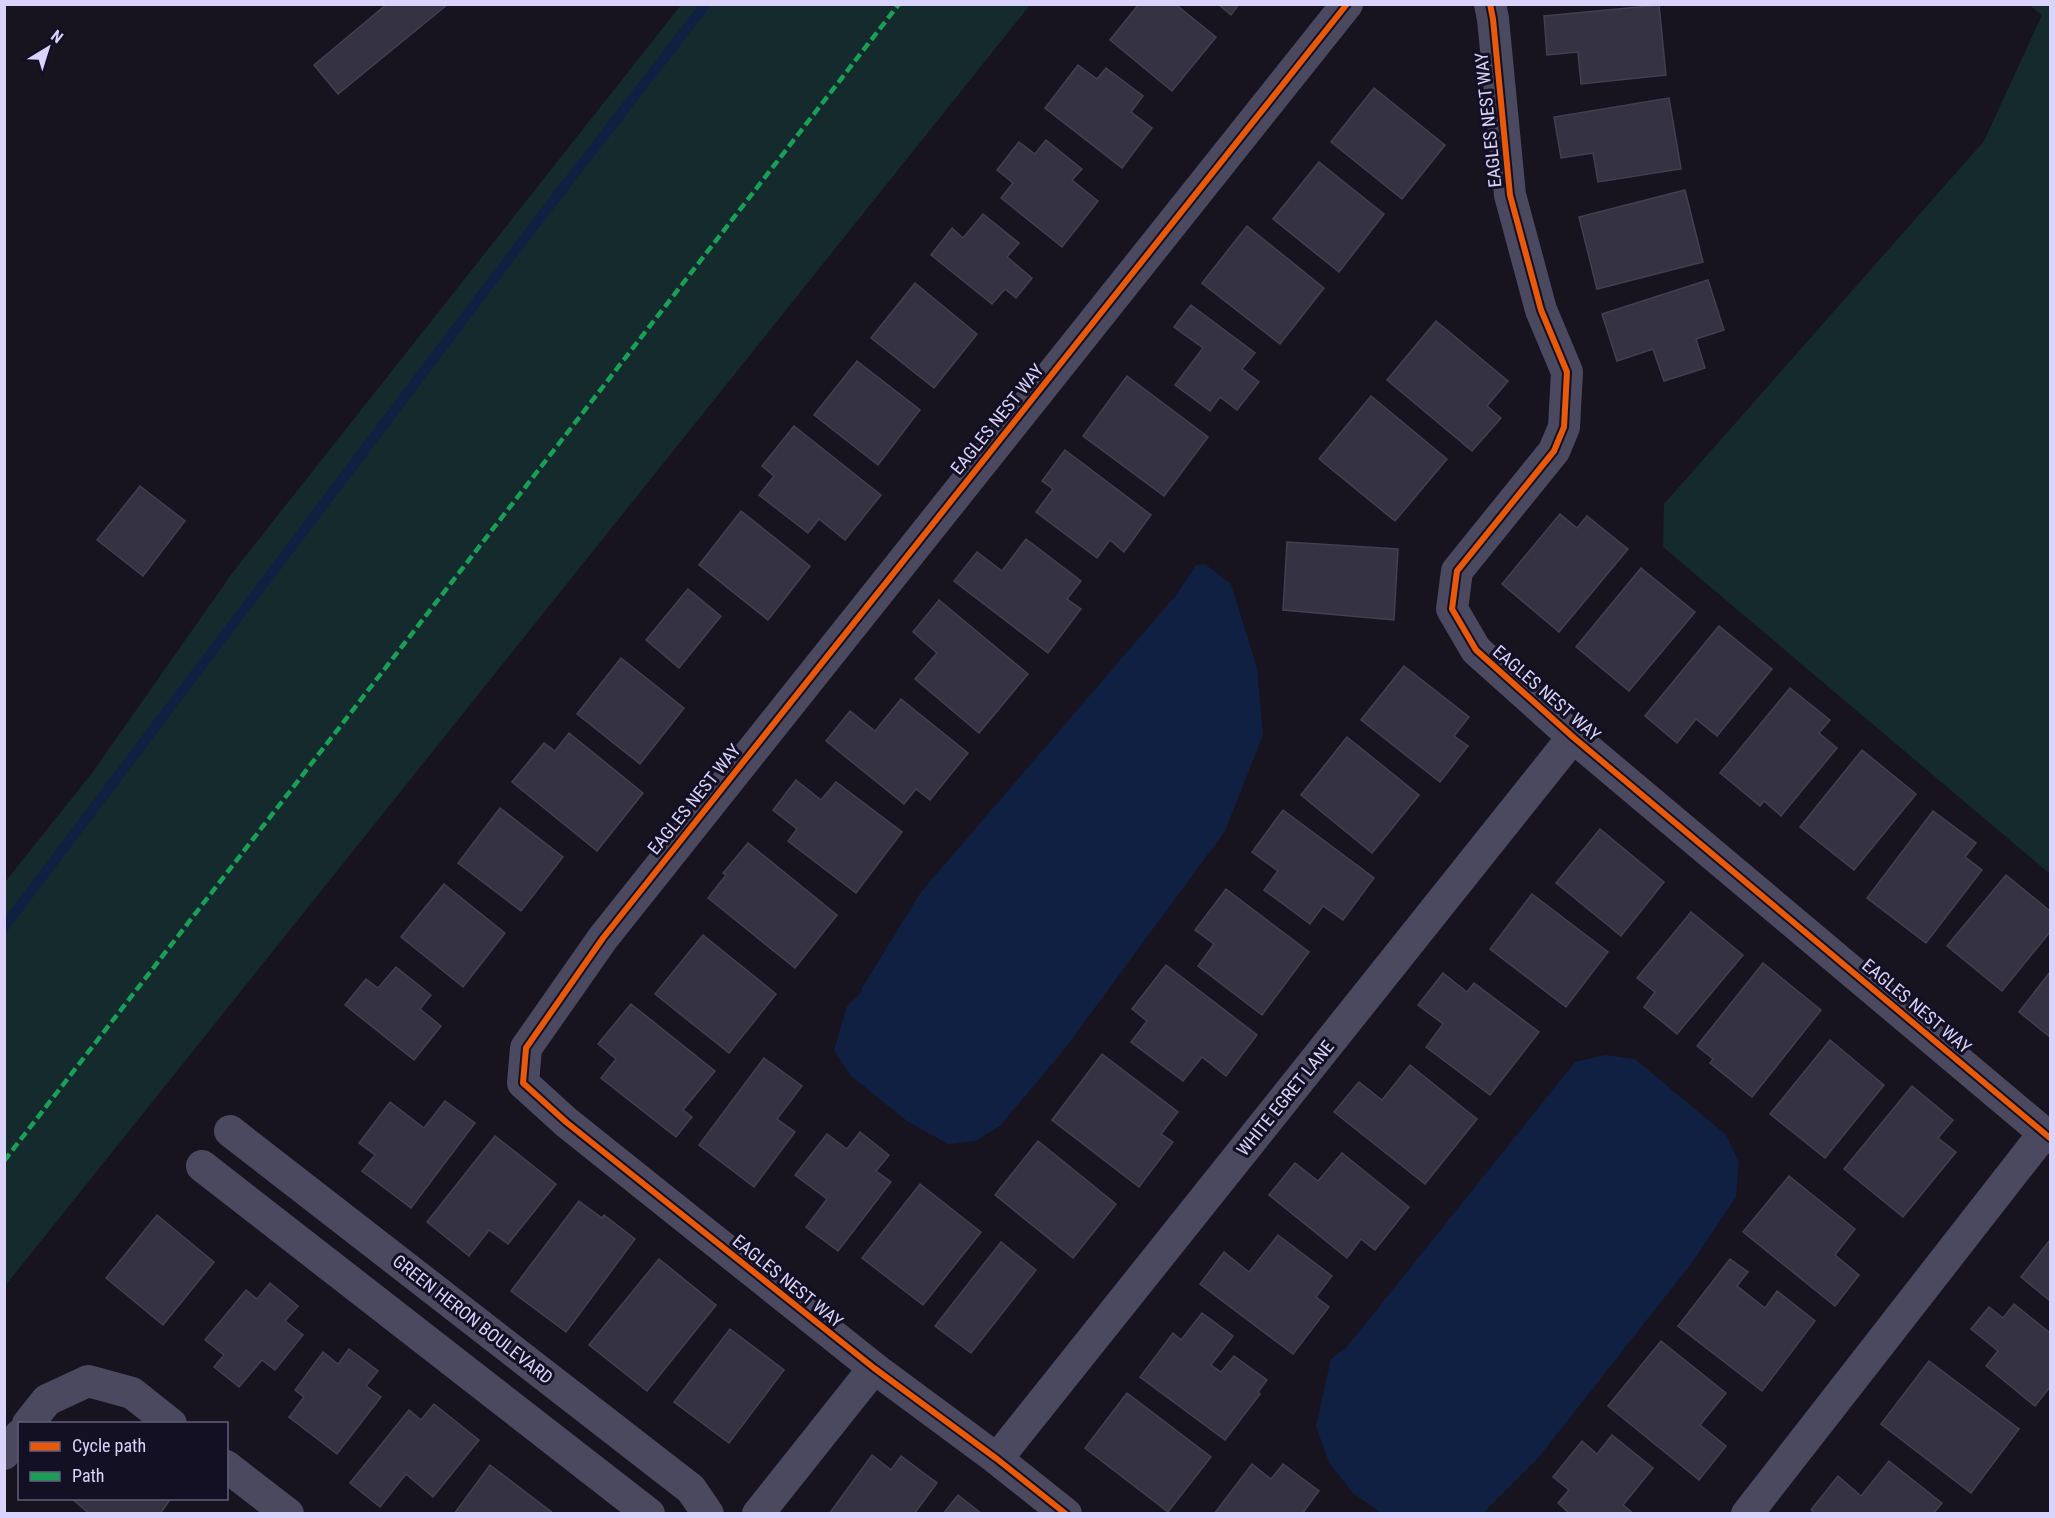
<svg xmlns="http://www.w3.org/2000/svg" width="2055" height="1518" viewBox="0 0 2055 1518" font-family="'Roboto Condensed',sans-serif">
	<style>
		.green { fill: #142a2c }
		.water { fill: #0f2042 }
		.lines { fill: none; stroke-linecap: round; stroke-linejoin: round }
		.stream { stroke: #0f2042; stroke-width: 10 }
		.building { fill: #353241; stroke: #433f52; stroke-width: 1.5 }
		.street { stroke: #4b4960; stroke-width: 32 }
		.quiet { stroke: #1a9f57; stroke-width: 4.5; stroke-dasharray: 9 4.5; stroke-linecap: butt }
		.cycleway-casing { stroke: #141024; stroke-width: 10 }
		.cycleway { stroke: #e8590c; stroke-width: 6 }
		.labels { text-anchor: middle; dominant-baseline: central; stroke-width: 6; stroke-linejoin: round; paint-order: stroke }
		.street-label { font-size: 18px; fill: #dad4fd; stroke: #141024 }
	</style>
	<rect width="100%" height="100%" fill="#17141f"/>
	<g class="green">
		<polygon points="681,5 1030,5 5,1286 5,882 92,773 233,572"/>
		<polygon points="2029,5 2050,5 2050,874 1663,547 1664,504 1984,141 2042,15"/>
	</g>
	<g class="water">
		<polygon points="1205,564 1231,584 1257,668 1263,735 1225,831 1063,1051 1000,1126 975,1141 948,1144 907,1121 851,1076 834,1050 847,1006 861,993 862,988 921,892 1176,595 1196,565"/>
		<polygon points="1605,1055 1635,1059 1726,1135 1739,1162 1736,1197 1694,1260 1539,1457 1483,1513 1382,1513 1354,1494 1329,1463 1316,1426 1331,1359 1346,1348 1575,1062"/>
	</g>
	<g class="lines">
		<polyline class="stream" points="4,927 536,223 706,4"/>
	</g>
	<g class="building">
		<polygon points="387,4 448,4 338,94 314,65"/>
		<polygon points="1139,4 1175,4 1216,37 1172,91 1110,40"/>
		<polygon points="1218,4 1239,4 1231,15"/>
		<polygon points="1659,5 1666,75 1581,84 1578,52 1547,55 1544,16"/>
		<polygon points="1078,65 1097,79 1106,68 1143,96 1131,112 1152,128 1122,168 1045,108"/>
		<polygon points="1374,88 1445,145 1402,199 1331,142"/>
		<polygon points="1669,98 1681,169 1598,182 1593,153 1561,158 1554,117"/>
		<polygon points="1046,140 1082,169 1072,180 1098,201 1062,247 1001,198 1013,183 997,170 1019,142 1035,154"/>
		<polygon points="1319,162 1384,214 1339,272 1273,219"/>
		<polygon points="1685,190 1703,262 1597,289 1579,217"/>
		<polygon points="983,214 1019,243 1007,257 1032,278 1016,298 1005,289 992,304 931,255 952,228 963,238"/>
		<polygon points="1247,226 1324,288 1280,344 1202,283"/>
		<polygon points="1708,280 1724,330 1696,339 1705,368 1664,381 1653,349 1617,361 1602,314"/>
		<polygon points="915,283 977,334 934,388 871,338"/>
		<polygon points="1191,305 1255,353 1242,369 1259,382 1237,410 1220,397 1210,411 1175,385 1203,348 1174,327"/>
		<polygon points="1436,321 1508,381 1487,406 1501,418 1472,451 1387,380"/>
		<polygon points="857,361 920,410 878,465 814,415"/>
		<polygon points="1127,376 1208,437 1164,496 1083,436"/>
		<polygon points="1371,396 1447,459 1395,521 1319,459"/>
		<polygon points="794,426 881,495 845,540 819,519 808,533 759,495 774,476 762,466"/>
		<polygon points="1065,450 1151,515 1124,552 1110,540 1097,558 1036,512 1053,489 1042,481"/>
		<polygon points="140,486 185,521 143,576 97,540"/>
		<polygon points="741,511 810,566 768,620 699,565"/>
		<polygon points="1560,514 1577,528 1587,516 1628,549 1559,632 1502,584"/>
		<polygon points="1026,539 1081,581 1067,599 1081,609 1048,653 954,581 977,552 1002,571"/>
		<polygon points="1287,542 1398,549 1394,620 1283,610"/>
		<polygon points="1641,568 1695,612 1629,691 1576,647"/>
		<polygon points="688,589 721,616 679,668 646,640"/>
		<polygon points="939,600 1028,674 979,733 915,679 937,653 913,632"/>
		<polygon points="1719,626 1772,669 1717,736 1696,719 1677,743 1645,716"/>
		<polygon points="621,658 684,708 640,764 577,714"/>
		<polygon points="1404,666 1469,717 1454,736 1468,746 1440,782 1361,720"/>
		<polygon points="1790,688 1830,720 1819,733 1837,748 1781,816 1764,801 1760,806 1720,773"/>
		<polygon points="901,699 968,753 930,800 916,789 904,804 826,741 850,711 875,731"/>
		<polygon points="569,733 643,793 597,851 512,782 544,743 555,751"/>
		<polygon points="1347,737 1419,795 1372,853 1301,795"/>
		<polygon points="1862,750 1916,794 1854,870 1800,827"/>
		<polygon points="796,780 821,800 836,782 902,832 856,893 788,841 797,829 773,810"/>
		<polygon points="500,808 563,857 521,911 458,863"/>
		<polygon points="1283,810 1374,878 1343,920 1323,906 1310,924 1264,890 1278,871 1252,852"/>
		<polygon points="1933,811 1976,843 1965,857 1982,870 1926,943 1867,898"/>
		<polygon points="1600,829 1664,882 1621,936 1556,883"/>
		<polygon points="748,843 837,915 795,968 708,898 726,875 723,873"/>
		<polygon points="2006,875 2050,911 2050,932 2002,991 1947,946"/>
		<polygon points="444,884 505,933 463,987 401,937"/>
		<polygon points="1226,889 1309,952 1262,1015 1198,966 1214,944 1195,930"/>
		<polygon points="1532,894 1608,952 1566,1007 1490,949"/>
		<polygon points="1691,912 1743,955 1677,1034 1644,1007 1655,992 1637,978"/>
		<polygon points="703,935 776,994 729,1053 655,994"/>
		<polygon points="1763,963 1821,1010 1752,1097 1710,1063 1713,1059 1697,1046"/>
		<polygon points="1166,965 1257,1035 1226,1076 1202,1057 1183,1081 1131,1042 1147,1021 1132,1009"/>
		<polygon points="396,967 431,995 420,1009 441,1026 414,1060 345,1005 366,979 378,988"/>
		<polygon points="2050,972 2050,1037 2019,1012"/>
		<polygon points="1443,973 1467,992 1474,983 1539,1032 1490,1095 1426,1047 1443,1024 1418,1005"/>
		<polygon points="631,1004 715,1071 683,1110 692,1117 676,1137 601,1078 616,1059 598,1044"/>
		<polygon points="1830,1040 1884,1085 1825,1158 1770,1114"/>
		<polygon points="1102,1054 1178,1112 1161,1134 1173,1142 1139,1187 1052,1120"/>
		<polygon points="764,1058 802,1086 777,1119 795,1132 754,1187 699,1145"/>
		<polygon points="1410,1065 1477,1119 1425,1184 1334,1112 1359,1082 1382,1100"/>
		<polygon points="1912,1086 1953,1120 1938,1138 1956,1152 1903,1217 1844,1169"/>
		<polygon points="445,1101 475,1123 411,1208 362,1171 375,1155 359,1143 390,1102 424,1128"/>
		<polygon points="860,1132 889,1155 876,1171 891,1182 838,1251 806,1227 827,1199 795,1175 827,1134 847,1149"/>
		<polygon points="495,1136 556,1184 508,1244 489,1230 469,1256 427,1222"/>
		<polygon points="1038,1141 1116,1204 1073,1258 995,1195"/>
		<polygon points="1342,1153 1409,1207 1375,1250 1361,1239 1347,1258 1269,1195 1295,1163 1318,1181"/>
		<polygon points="1789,1176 1855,1229 1835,1255 1859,1275 1835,1306 1743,1232"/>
		<polygon points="920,1184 981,1232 923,1305 862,1258"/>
		<polygon points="579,1201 602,1218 604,1215 635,1239 566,1332 511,1291"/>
		<polygon points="157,1215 214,1262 163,1325 106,1278"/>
		<polygon points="1278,1235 1332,1276 1316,1297 1329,1307 1293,1354 1200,1284 1224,1252 1249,1272"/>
		<polygon points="2050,1240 2050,1301 2021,1277"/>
		<polygon points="1001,1242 1036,1270 971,1353 935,1326"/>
		<polygon points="659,1259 716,1305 647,1391 589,1345"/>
		<polygon points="1730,1259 1748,1272 1737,1286 1765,1308 1777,1291 1815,1321 1762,1391 1678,1326"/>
		<polygon points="270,1283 298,1306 285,1321 303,1335 275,1370 262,1360 239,1387 214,1367 224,1355 205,1340 246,1290 257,1299"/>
		<polygon points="2014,1304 2050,1333 2050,1387 2035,1406 1986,1366 1998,1351 1971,1329 1989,1307 2003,1318"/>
		<polygon points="1202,1313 1233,1336 1211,1365 1221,1372 1234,1356 1267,1380 1258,1392 1260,1394 1225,1440 1140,1377 1173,1333 1181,1340"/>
		<polygon points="730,1329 784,1370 729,1443 674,1402"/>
		<polygon points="1661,1341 1726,1393 1700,1425 1726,1446 1699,1480 1608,1406"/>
		<polygon points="349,1349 378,1371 366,1386 381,1397 337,1454 289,1417 304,1397 295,1390 323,1352 338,1364"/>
		<polygon points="1929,1361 2019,1429 1971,1493 1881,1424"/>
		<polygon points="1127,1393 1211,1457 1168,1512 1085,1448"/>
		<polygon points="434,1404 479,1440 433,1497 406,1474 380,1507 350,1483 409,1410 421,1420"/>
		<polygon points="1612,1435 1653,1468 1623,1505 1634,1514 1570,1514 1558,1503 1569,1490 1553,1477 1582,1441 1597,1454"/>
		<polygon points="872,1455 891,1470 901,1456 937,1483 914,1514 829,1514"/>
		<polygon points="1889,1461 1942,1503 1933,1514 1816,1514 1811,1510 1838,1476 1861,1496"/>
		<polygon points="1252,1464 1271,1479 1283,1464 1319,1491 1302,1514 1214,1514"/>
		<polygon points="490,1465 553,1513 553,1514 454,1514"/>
		<polygon points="958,1495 982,1514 943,1514"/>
		<polygon points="71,1498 171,1498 160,1514 90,1514"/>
	</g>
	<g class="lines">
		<g class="street">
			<polyline points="1490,4 1493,19 1510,195 1541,310 1567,372 1564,427 1554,451 1457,571 1452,609 1476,650 1573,737 2050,1138"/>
			<polyline points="230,1131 691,1489 708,1514"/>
			<polyline points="202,1166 649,1514"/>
			<polyline points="28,1424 47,1400 88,1381 132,1393 171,1424"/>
			<polyline points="4,1454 20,1435"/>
			<polyline points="997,1459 1573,737"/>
			<polyline points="226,1466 288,1514"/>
			<polyline points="758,1514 874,1368"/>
			<polyline points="1066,1514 997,1459 874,1368 566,1122 523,1083 526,1048 603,938 1347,4"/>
			<polyline points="1747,1514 2044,1133"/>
		</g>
		<polyline class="quiet" points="4,1161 899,4"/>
		<defs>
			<g id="cycleway">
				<polyline points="1490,4 1493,19 1510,195 1541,310 1567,372 1564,427 1554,451 1457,571 1452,609 1476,650 1573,737 2050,1138"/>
				<polyline points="1066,1514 997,1459 874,1368 566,1122 523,1083 526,1048 603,938 1347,4"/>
			</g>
		</defs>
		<use href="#cycleway" class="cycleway-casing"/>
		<use href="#cycleway" class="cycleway"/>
	</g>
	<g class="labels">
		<g class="street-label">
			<text transform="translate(1488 120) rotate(-96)">EAGLES NEST WAY</text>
			<text transform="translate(997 419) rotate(-51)">EAGLES NEST WAY</text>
			<text transform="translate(1547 693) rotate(41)">EAGLES NEST WAY</text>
			<text transform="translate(694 799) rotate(-51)">EAGLES NEST WAY</text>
			<text transform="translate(1917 1006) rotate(40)">EAGLES NEST WAY</text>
			<text transform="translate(1285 1098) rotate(-51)">WHITE EGRET LANE</text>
			<text transform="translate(788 1281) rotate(39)">EAGLES NEST WAY</text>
			<text transform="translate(473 1319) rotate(38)">GREEN HERON BOULEVARD</text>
		</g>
	</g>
	<rect width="2055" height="1518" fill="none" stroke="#dad4fd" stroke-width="12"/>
	<rect x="18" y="1422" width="210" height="78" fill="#141024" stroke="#635e7b" stroke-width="1.5"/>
	<rect x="30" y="1442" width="30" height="9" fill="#e8590c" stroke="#635e7b" stroke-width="1.5"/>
	<text x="72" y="1452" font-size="18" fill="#dad4fd">Cycle path</text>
	<rect x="30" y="1472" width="30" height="9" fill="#1a9f57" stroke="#635e7b" stroke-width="1.5"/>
	<text x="72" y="1482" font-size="18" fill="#dad4fd">Path</text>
	<g transform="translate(48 48) rotate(38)" stroke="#141024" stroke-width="4.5" paint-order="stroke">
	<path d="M0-4.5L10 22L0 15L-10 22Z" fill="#dad4fd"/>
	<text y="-9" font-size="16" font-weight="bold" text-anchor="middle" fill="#dad4fd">N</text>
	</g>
</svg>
